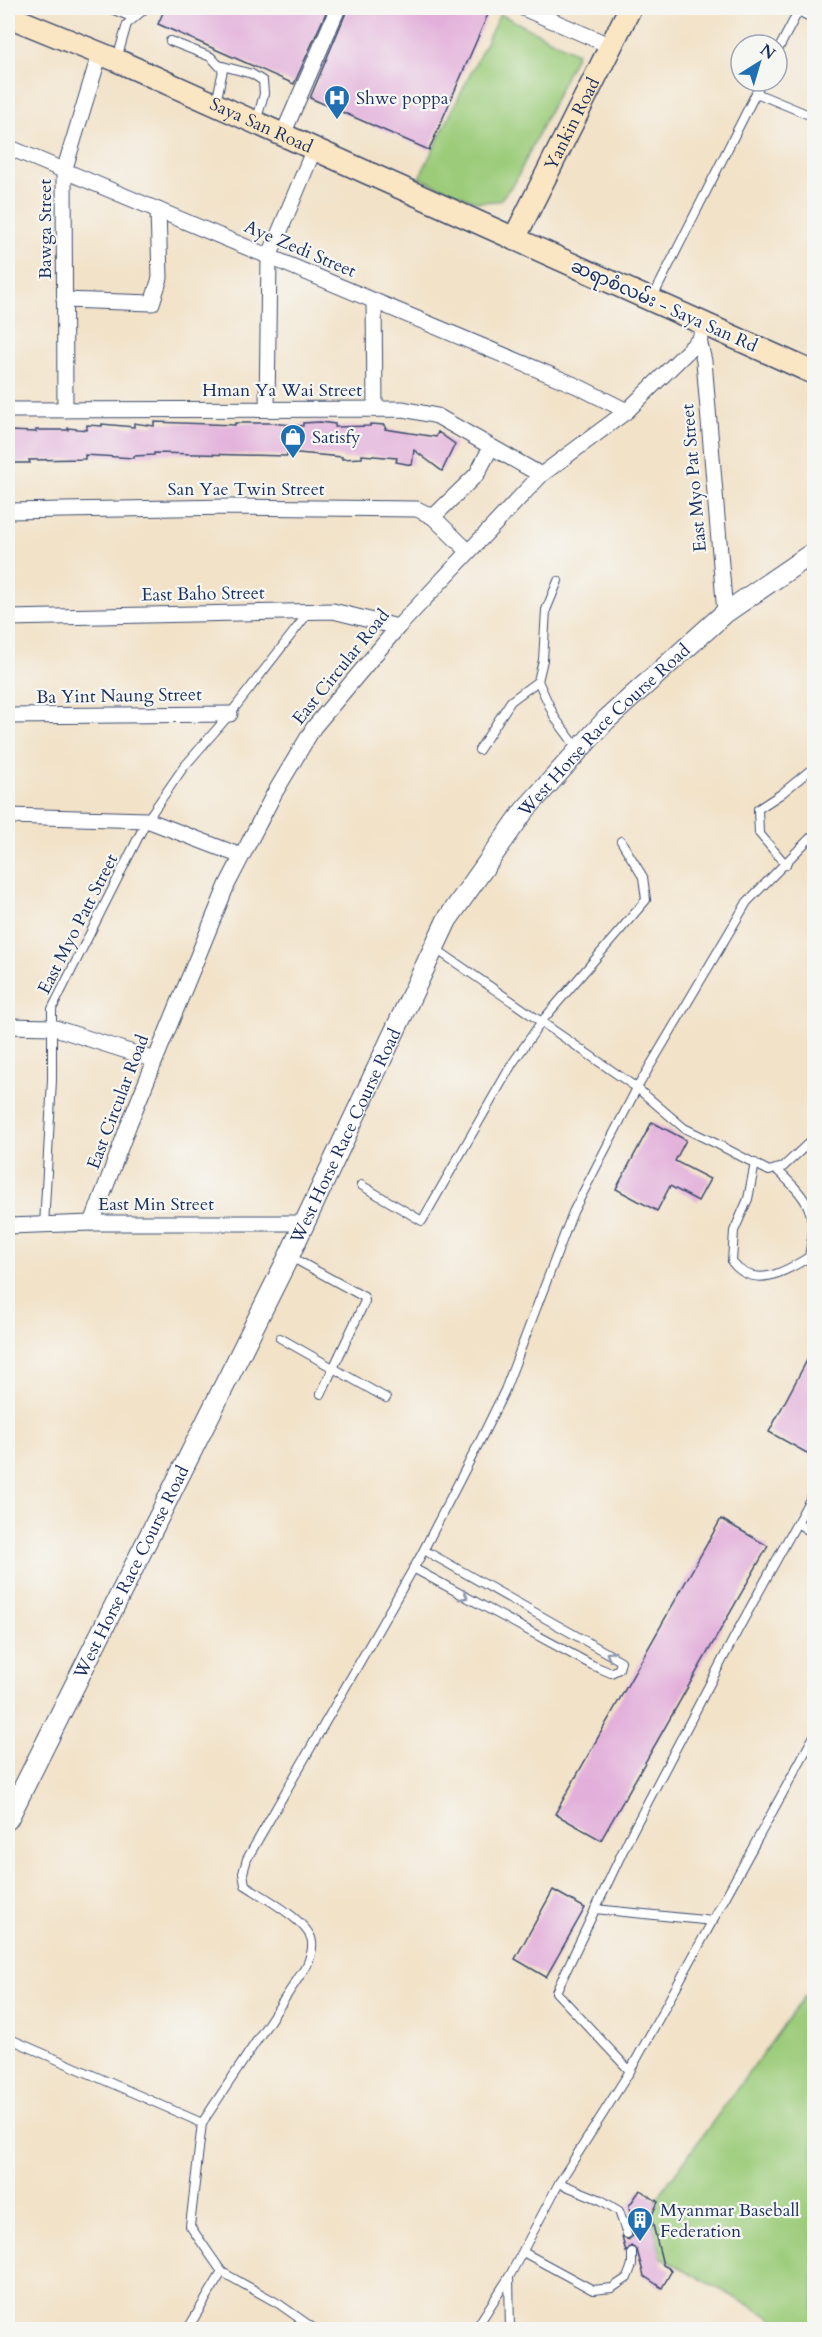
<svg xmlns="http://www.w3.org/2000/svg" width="822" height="2337" viewBox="0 0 822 2337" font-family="Cardo,'Noto Sans Myanmar',serif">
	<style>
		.green { fill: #9ccc7a; stroke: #5c7e6c; stroke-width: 1.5 }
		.building { fill: #e2aeda }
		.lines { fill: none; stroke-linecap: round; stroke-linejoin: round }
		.service-casing { stroke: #3b4a6e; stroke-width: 10 }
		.minor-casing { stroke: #3b4a6e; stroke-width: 17 }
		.tertiary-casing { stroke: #3b4a6e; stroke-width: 22 }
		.secondary-casing { stroke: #3b4a6e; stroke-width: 25 }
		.service { stroke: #fff; stroke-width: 8 }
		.minor { stroke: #fff; stroke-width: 15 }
		.tertiary { stroke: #fff; stroke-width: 20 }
		.secondary { stroke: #fbe6c4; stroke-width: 22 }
		.oneway { stroke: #8d97ae }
		.labels { text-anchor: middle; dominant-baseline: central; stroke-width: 4.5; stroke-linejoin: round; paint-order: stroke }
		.poi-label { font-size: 18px; fill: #1b2f5e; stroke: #f6f6f2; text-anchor: start }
		.street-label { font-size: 18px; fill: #1b2f5e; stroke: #f6f6f2 }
	</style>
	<rect width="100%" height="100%" fill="#f6f6f2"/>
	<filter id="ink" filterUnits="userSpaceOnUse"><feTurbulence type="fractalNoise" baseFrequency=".0167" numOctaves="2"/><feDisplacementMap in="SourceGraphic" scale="12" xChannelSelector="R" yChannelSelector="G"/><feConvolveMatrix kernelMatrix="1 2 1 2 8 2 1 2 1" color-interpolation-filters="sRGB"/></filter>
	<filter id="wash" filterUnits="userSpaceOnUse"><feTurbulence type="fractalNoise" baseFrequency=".008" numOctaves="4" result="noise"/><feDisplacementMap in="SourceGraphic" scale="24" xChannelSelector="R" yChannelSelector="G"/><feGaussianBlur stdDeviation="1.35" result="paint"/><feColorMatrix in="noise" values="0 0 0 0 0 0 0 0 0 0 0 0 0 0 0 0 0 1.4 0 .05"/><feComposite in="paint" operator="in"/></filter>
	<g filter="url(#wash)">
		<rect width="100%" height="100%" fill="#f2e2c8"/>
		<g class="green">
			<polygon points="500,14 577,53 515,182 499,201 477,202 419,178"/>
			<polygon points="805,1996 814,1997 814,2329 792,2329 661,2257 649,2209"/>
		</g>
		<g id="blocks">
			<g class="building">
				<polygon points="165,8 328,8 294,84 158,24"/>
				<polygon points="348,8 478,8 489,12 429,150 310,98"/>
				<polygon points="154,422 235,425 235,423 270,423 303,426 303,423 320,422 335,424 335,427 370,426 370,424 385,425 385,429 436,437 438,432 455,444 442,471 414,450 412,465 396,462 397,458 362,455 362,458 342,459 342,457 287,452 287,456 154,453 154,455 134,456 134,458 85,455 85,459 29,460 30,463 12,463 12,456 8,456 8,431 36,432 36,430 68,430 68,428 87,430 87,425 102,426 102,424 134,427 134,423 154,426"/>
				<polygon points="652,1122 686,1140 675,1161 710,1179 698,1201 670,1186 657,1211 616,1189"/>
				<polygon points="814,1347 814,1457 769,1432"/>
				<polygon points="721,1519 768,1546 601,1840 555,1814"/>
				<polygon points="553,1890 585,1908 546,1977 515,1959"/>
				<polygon points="640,2190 658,2202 651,2217 663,2265 672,2270 662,2288 644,2276 637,2250 631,2246 626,2252 622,2237 628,2240 633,2236 629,2206"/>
			</g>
		</g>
	</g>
	<g filter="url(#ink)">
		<use href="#blocks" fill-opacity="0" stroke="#3b4a6e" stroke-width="1.5"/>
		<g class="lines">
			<defs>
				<g id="service">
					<polyline points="109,8 134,18"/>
					<polyline points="798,11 814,19"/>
					<polyline points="170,41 211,57 223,70 216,103"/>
					<polyline points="777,52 800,8"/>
					<polyline points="117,59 127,24 146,8"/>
					<polyline points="219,65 252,74 263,81 264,94 257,119"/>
					<polyline points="756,93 814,117"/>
					<polyline points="652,299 762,81"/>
					<polyline points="558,581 546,610 543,660 538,681 555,718 578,749"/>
					<polyline points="479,750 511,701 538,681"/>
					<polyline points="786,865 759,833 758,809 781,794 814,767"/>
					<polyline points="436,949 637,1088 684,1128 721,1146 769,1171 783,1167 814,1138"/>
					<path d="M755,1163l-7,36 -14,32 -2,31c22,28 53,10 77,-5 9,-46 0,-57 -33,-88"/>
					<polyline points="361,1185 422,1221 512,1064 542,1021 646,900 643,877 621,841"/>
					<polyline points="44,1226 52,1080 52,1009 147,820 183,768 230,714 309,612"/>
					<polyline points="291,1257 364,1297 365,1301 321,1394"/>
					<polyline points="280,1338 386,1398"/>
					<polyline points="797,1523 814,1534"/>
					<polyline points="413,1568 592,1665 611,1673 619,1669 621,1661 424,1550"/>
					<polyline points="595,1909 713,1921"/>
					<path d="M8,2038l194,85 105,-158c3,-7 6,-15 5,-23 -2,-20 -50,-46 -67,-57l-2,-12 4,-14 173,-302 61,-118 24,-49 68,-178 64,-124 110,-186 67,-68"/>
					<polyline points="630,2071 556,1992 630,1836 739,1628 814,1492"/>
					<polyline points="202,2123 190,2226 222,2272 279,2304 316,2330"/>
					<polyline points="559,2183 601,2200 619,2211 627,2234"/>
					<polyline points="523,2252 593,2290 612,2288 627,2278 632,2265 632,2252"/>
					<polyline points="509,2277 510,2330"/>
					<polyline points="187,2330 222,2272"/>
					<polyline points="475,2330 509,2277 559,2183 630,2071 814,1736"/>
				</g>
				<g id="minor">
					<polyline points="523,8 611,46"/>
					<polyline points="283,134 338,8"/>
					<polyline points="8,147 577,386 627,411"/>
					<polyline points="64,300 152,303 160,278 158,210"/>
					<polyline points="374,301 375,409"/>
					<polyline points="699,340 704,361 725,613"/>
					<polyline points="267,409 269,257 314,149"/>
					<polyline points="8,410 403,409 437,416 541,475"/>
					<polyline points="65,410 64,171 100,53"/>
					<polyline points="8,511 231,507 417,509 433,517 468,551"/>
					<polyline points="433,517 477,474 491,447"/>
					<polyline points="8,618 333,611 398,627"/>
					<polyline points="8,716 230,714"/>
					<polyline points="8,816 147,820 241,856"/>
					<polyline points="8,1026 52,1027 155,1060"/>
					<polyline points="92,1223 129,1124 227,885 274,794 314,727 398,627 541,475 627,411 699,340 706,326"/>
					<polyline points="8,1226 92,1223 304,1223"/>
				</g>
				<g id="tertiary">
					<path id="s1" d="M8,1819l281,-563 158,-336 77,-109 82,-91 119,-107 89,-61"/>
				</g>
				<g id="secondary">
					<path id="s2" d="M8,16l108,44 698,313"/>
					<path id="s3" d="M514,239l116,-231"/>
				</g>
			</defs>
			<use href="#service" class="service-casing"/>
			<use href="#minor" class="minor-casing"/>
			<use href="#tertiary" class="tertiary-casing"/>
			<use href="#secondary" class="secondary-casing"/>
			<use href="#service" class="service"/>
			<use href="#minor" class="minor"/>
			<use href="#tertiary" class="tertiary"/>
			<use href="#secondary" class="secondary"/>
		</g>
		<defs><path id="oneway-chevron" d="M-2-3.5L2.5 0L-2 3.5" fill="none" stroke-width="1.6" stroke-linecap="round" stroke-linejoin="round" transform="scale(1.5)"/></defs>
		<g class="oneway">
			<use href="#oneway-chevron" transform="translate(464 1596) rotate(28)"/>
			<use href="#oneway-chevron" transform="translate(610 1655) rotate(-151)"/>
		</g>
	</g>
	<defs>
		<symbol id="hospital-pin" viewBox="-11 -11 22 30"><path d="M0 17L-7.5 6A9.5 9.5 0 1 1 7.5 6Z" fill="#1f6fb2" stroke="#f6f6f2"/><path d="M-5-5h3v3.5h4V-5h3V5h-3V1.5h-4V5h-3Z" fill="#fff"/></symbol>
		<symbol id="shop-pin" viewBox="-11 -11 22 30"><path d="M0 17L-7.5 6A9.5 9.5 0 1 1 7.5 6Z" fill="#1f6fb2" stroke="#f6f6f2"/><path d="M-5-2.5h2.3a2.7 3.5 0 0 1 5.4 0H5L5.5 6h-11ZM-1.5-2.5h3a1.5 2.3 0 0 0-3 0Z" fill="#fff"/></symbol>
		<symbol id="building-pin" viewBox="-11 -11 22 30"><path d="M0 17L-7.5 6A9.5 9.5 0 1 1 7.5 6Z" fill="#1f6fb2" stroke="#f6f6f2"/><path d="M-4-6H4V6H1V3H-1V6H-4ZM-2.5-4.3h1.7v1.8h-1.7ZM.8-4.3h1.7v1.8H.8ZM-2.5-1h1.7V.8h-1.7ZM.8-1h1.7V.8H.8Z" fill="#fff"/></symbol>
	</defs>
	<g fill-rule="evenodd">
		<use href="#hospital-pin" x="322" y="83" width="30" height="40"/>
		<use href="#shop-pin" x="278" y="422" width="30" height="40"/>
		<use href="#building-pin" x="625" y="2205" width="30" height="40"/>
	</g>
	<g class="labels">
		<g class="poi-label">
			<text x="356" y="98">Shwe poppa</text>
			<text x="312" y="437">Satisfy</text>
			<text x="660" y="2210">Myanmar Baseball<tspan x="660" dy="21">Federation</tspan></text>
		</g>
		<g class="street-label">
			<text stroke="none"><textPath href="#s3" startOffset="129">Yankin Road</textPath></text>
			<text stroke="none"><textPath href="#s2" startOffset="276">Saya San Road</textPath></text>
			<text transform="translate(45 229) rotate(-90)">Bawga Street</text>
			<text transform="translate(300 249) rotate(23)">Aye Zedi Street</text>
			<text transform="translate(664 306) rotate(24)">ဆရာစံလမ်း - Saya San Rd</text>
			<text x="282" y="390">Hman Ya Wai Street</text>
			<text transform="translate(694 478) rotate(-95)">East Myo Pat Street</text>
			<text x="246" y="489">San Yae Twin Street</text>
			<text transform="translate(203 594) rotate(-1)">East Baho Street</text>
			<text transform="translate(341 667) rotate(-51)">East Circular Road</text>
			<text transform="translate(119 696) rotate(-1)">Ba Yint Naung Street</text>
			<text stroke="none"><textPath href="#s1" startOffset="1248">West Horse Race Course Road</textPath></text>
			<text transform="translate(78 924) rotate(-63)">East Myo Patt Street</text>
			<text transform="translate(118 1102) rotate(-69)">East Circular Road</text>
			<text stroke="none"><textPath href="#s1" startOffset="762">West Horse Race Course Road</textPath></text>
			<text x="156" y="1204">East Min Street</text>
			<text stroke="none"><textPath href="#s1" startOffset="276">West Horse Race Course Road</textPath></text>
		</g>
	</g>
	<rect width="822" height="2337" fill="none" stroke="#f6f6f2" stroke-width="30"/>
	<g transform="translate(759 63) rotate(37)"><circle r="28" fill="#f6f6f2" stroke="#9ea6b7" stroke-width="1.5"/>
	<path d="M0-4.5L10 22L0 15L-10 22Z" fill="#1f6fb2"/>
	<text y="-9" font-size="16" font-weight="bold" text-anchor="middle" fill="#1b2f5e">N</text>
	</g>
</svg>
